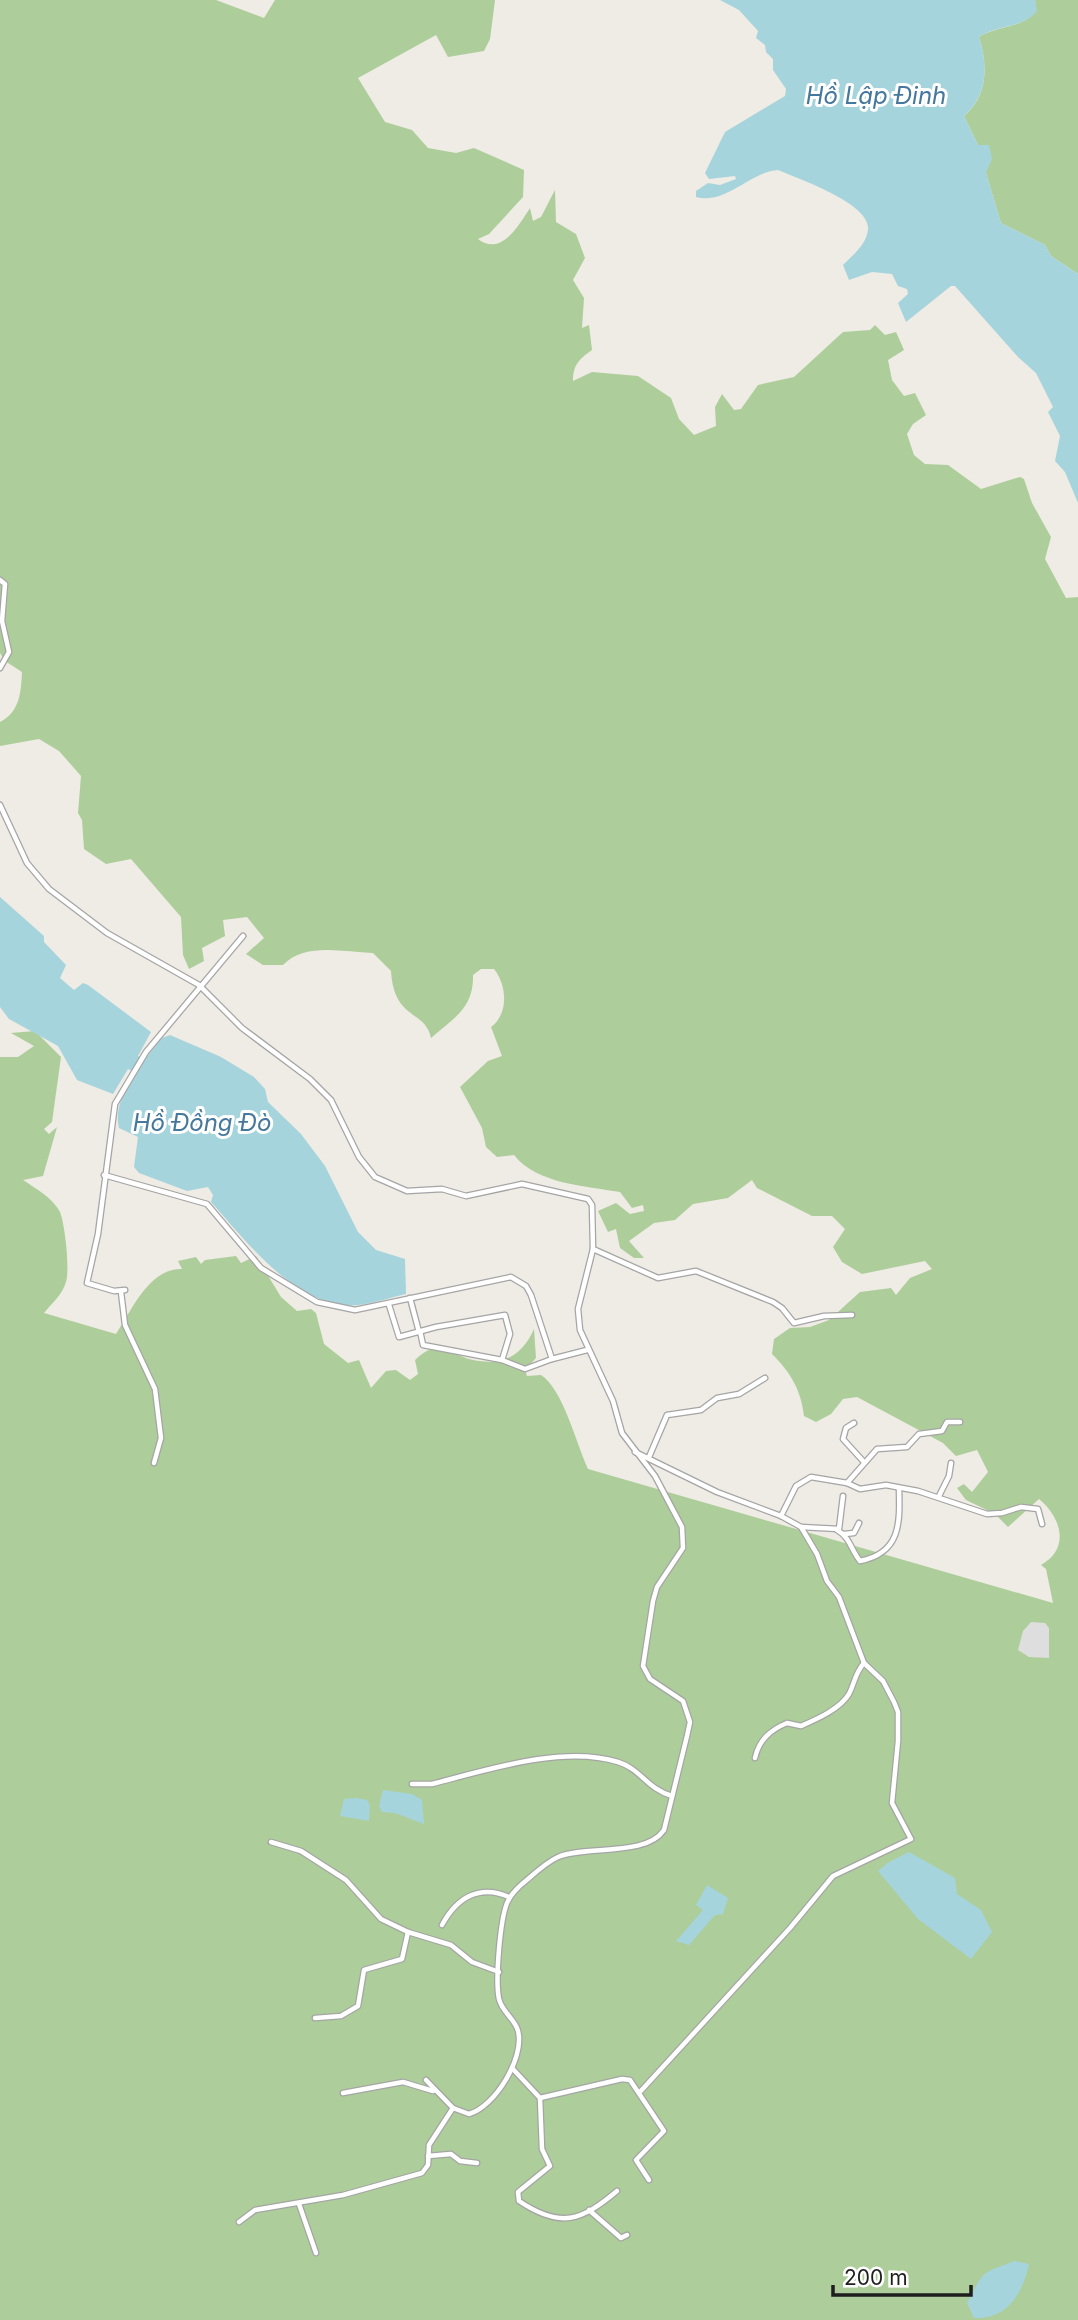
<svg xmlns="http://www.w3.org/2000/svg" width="1078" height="2320" viewBox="0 0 1078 2320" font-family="Inter,sans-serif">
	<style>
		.forest { fill: #adce9a }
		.parking { fill: #dedede }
		.water { fill: #a6d4dc }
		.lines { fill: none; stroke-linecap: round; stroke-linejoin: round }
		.minor-casing { stroke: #a5a5a5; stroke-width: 7 }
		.minor { stroke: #fff; stroke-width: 4.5 }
		.labels { text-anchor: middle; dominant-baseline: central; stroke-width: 6; stroke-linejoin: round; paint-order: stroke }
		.water-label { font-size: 24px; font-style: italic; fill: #46789d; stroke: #fff }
	</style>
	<rect width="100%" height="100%" fill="#efebe5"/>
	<g class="forest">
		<path d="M0,0h216l48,18 11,-18h220l-5,39 -6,12 -36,6 -12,-22 -78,43 27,44 27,8 16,18 28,5 18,-5 50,22 -1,27 -34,37 -11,5c23,18 41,-14 52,-31l3,13 8,-4 14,-27 1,32 20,12 9,24 -12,22 11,18 -2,30 7,-3 3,25c-13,9 -19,15 -19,31l19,-9 46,4 33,22 8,21 15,16 22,-9 -1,-19 7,-13 12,16 7,-1 17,-24 36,-8 49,-45 27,-2 5,-5 10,10 11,-3 8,18 -16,10 4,20 12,16 11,-3 11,22 -13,9 -6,10 7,21 11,9 23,1 33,24 39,-12 4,2 8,24 19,34 -6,22 21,39 12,-1v1723h-1078v-1263h18l16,-11 -23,-13 24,-2 26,26 -9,65 -8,7 5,5 8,-7 -14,49 -20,4c12,8 30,18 37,32 5,13 10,57 6,70 -4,13 -14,21 -22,31l72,21c16,-24 33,-66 66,-65l-4,-8 18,-4 5,7 4,-4 31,-4 5,7 15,-7 25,41 16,14 14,-2 5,4 8,31 24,19 11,-3 12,28 15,-17 10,-1 14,10 8,-6 -3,-14c24,-24 36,-5 58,0 30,6 49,-4 61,-31l2,29 -11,12 2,6 14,-1c22,14 35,68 47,94l465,134 -7,-34 -5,-4c29,-16 21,-47 -2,-66l-31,28 -13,-13 -29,-14 -9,-12 7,-4 8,8 16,-20 -11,-22 -21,6 -13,-13 -86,-46 -14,2 -12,15 -15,8 -12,-6c-3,-26 -13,-43 -32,-62l2,-15 16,-11 20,-1 19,-7 31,-28 31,-4 5,7 14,-17 22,-9 -7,-8 -63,13 -20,-12 -9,-15 12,-18 -13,-13h-20l-55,-28 -5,-8 -24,18 -35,6 -18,16 -21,3 -25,18 15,17h-10l-14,-10 -4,-19 -8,3 -10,-21 18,-8 14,11 14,-3 -1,-6 -11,3 -12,-16c-35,-6 -83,-8 -106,-37l-17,2 -11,-10 -4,-19 -22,-41 28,-26 14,-5 -11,-29c18,-13 16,-42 3,-58h-13l-8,6c1,33 -19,43 -42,63 -6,-29 -37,-17 -40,-67l-18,-18c-30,-1 -68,-11 -90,12h-20l-17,-11 18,-16 -17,-21 -24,3 2,16 -23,12 2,13 -15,8 -6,-14 -2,-38 -50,-58 -25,5 -22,-15 -2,-29 -4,-7 3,-37 -22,-25 -20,-12 -39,7v-24c20,-10 21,-30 22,-50l-17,-11 -5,-8z"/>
		<path d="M1035,0h43v274l-27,-18 -6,-11 -44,-22 -15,-50 3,-28h-11l-14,-29c24,-20 24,-51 15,-79 19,-12 43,-8 57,-26z"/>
	</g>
	<polygon class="parking" points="1031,1622 1045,1623 1049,1628 1049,1658 1029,1657 1018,1650 1023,1631"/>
	<g class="water">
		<path d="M720,0h315l2,11c-15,18 -39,13 -58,26 9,28 9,58 -15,79l14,29h11l3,14 -6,14 15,50 44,22 6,11 27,18v229l-13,-31 -10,-11 5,-25 -12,-24 5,-5 -17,-34 -18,-16 -63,-71h-4l-45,36 -8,-19 10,-9 -1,-5 -9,-3 -6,-12 -20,-2 -23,8 -6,-15c10,-10 23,-20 25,-35 4,-26 -69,-51 -90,-60 -27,1 -52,35 -82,27v-6l12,-8 12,2 16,-6 -1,-3 -26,3 -4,-6 20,-41 60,-36 1,-7 -13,-19v-11l-7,-7 -1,-7 -9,-7 2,-7 -19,-21z"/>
		<path d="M0,897l44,39v6l22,23 -6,13 14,12 9,-7 5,2 63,47 -13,24 7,3 17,-21 8,-3 51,22 33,20 11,12 3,13 33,32 24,32 33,66 18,18 29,9 1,35c-19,4 -44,14 -64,11 -54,-8 -97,-65 -131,-103l2,-7 -5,-8 -21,4 -48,-18 -5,-6 4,-30 -19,-9c-5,-21 6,-38 17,-55l-8,-4 -15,25 -36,-14 -19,-34 -49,-27 -9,-12z"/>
		<polygon points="383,1790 412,1794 422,1800 424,1824 395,1813 382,1812 379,1806"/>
		<polygon points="357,1798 367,1800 370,1805 369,1821 340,1816 344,1799"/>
		<polygon points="909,1852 955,1878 957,1894 981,1910 992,1932 971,1959 918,1919 878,1871 889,1862"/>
		<polygon points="707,1885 728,1898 723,1914 715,1915 689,1945 676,1941 703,1910 696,1905"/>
		<path d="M1015,2261l14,3c-6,28 -21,56 -55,54l-7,-15c18,-33 12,-29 48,-42z"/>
	</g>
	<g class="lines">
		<defs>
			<g id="minor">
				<polyline points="0,580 5,584 2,621 9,652 0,668"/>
				<path d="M0,805l27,58 22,26 58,44 92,52 43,43 68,51 21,21 28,57 16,20 32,14 35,-2 24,7 56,-12 66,15 4,6 1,44 -15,60 2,21 33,71 9,32 33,43 27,51 1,21 -26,39 -4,14 -10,65 7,13 33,22 7,21 -3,14 -23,94c-18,27 -78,15 -106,27 -11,5 -21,14 -30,22 -9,7 -17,14 -21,24 -7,18 -12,77 -8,96 3,13 16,20 19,32 7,26 -23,76 -49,83l-16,-6 -27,-28"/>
				<polyline points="104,1175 207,1204 261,1268 317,1302 355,1310 511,1277 526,1286 531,1295 552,1359 587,1350"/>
				<polyline points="593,1249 658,1278 696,1271 773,1302 782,1308 794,1323 824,1316 852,1315"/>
				<polyline points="125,1290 114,1291 87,1283 98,1234 115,1104 146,1052 243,936"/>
				<polyline points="121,1292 125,1325 155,1389 161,1438 154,1463"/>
				<polyline points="410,1298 419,1332"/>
				<polyline points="389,1305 399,1337 436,1327 505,1315 510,1334 502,1360"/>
				<polyline points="420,1331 423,1345 502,1360 525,1369 552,1359"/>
				<polyline points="854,1423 846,1428 843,1439 863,1461"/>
				<polyline points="635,1452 717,1492 781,1516 801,1527 817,1554 827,1581 839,1597 864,1663 883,1681 894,1702 898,1712 898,1741 892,1803 911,1839 833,1876 790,1928 639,2093"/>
				<polyline points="649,1457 667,1415 701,1410 717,1398 739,1394 765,1378"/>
				<polyline points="847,1483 877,1449 907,1447 919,1434 942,1431 947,1422 960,1422"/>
				<polyline points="939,1496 949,1476 951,1463"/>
				<polyline points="781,1516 796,1486 811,1477 847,1483 860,1489 886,1485 918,1491 987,1514 1002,1513 1021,1507 1038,1509 1042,1524"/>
				<polyline points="801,1527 839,1529 843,1496"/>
				<path d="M837,1530c13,7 14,20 23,31 41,-8 40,-38 39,-73"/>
				<polyline points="844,1534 854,1533 859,1523"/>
				<path d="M755,1758c4,-18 15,-28 32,-35l14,3c16,-7 39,-17 48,-32 6,-12 6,-21 15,-31"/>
				<path d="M412,1784h20c55,-14 130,-39 186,-22 23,7 29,27 54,34"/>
				<polyline points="271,1842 301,1851 346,1880 381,1919 408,1932 451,1945 472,1962 499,1972"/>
				<path d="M442,1925c15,-28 38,-41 67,-28"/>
				<polyline points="315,2018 341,2016 358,2006 364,1970 402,1959 408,1932"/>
				<polyline points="512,2068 540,2098 622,2079 630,2080 664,2131 636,2160 649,2180"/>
				<polyline points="343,2093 403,2082 433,2091"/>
				<path d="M540,2098l2,51 8,17 -32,26 1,9c42,28 62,20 98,-10"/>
				<polyline points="428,2156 451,2154 460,2161 477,2163"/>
				<polyline points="299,2204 316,2253"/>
				<polyline points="589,2210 621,2238 627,2235"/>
				<polyline points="239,2222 255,2210 343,2195 422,2173 428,2165 429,2145 453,2108"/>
			</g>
		</defs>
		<use href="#minor" class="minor-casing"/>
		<use href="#minor" class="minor"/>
	</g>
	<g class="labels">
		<g class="water-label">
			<text x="876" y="95">Hồ Lập Đinh</text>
			<text x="202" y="1122">Hồ Đồng Đò</text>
		</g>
	</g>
	<path d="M833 2285v10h138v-10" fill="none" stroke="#1e1e1e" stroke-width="3.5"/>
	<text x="844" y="2285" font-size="21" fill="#1e1e1e" stroke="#ffffff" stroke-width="5" paint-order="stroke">200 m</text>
</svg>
